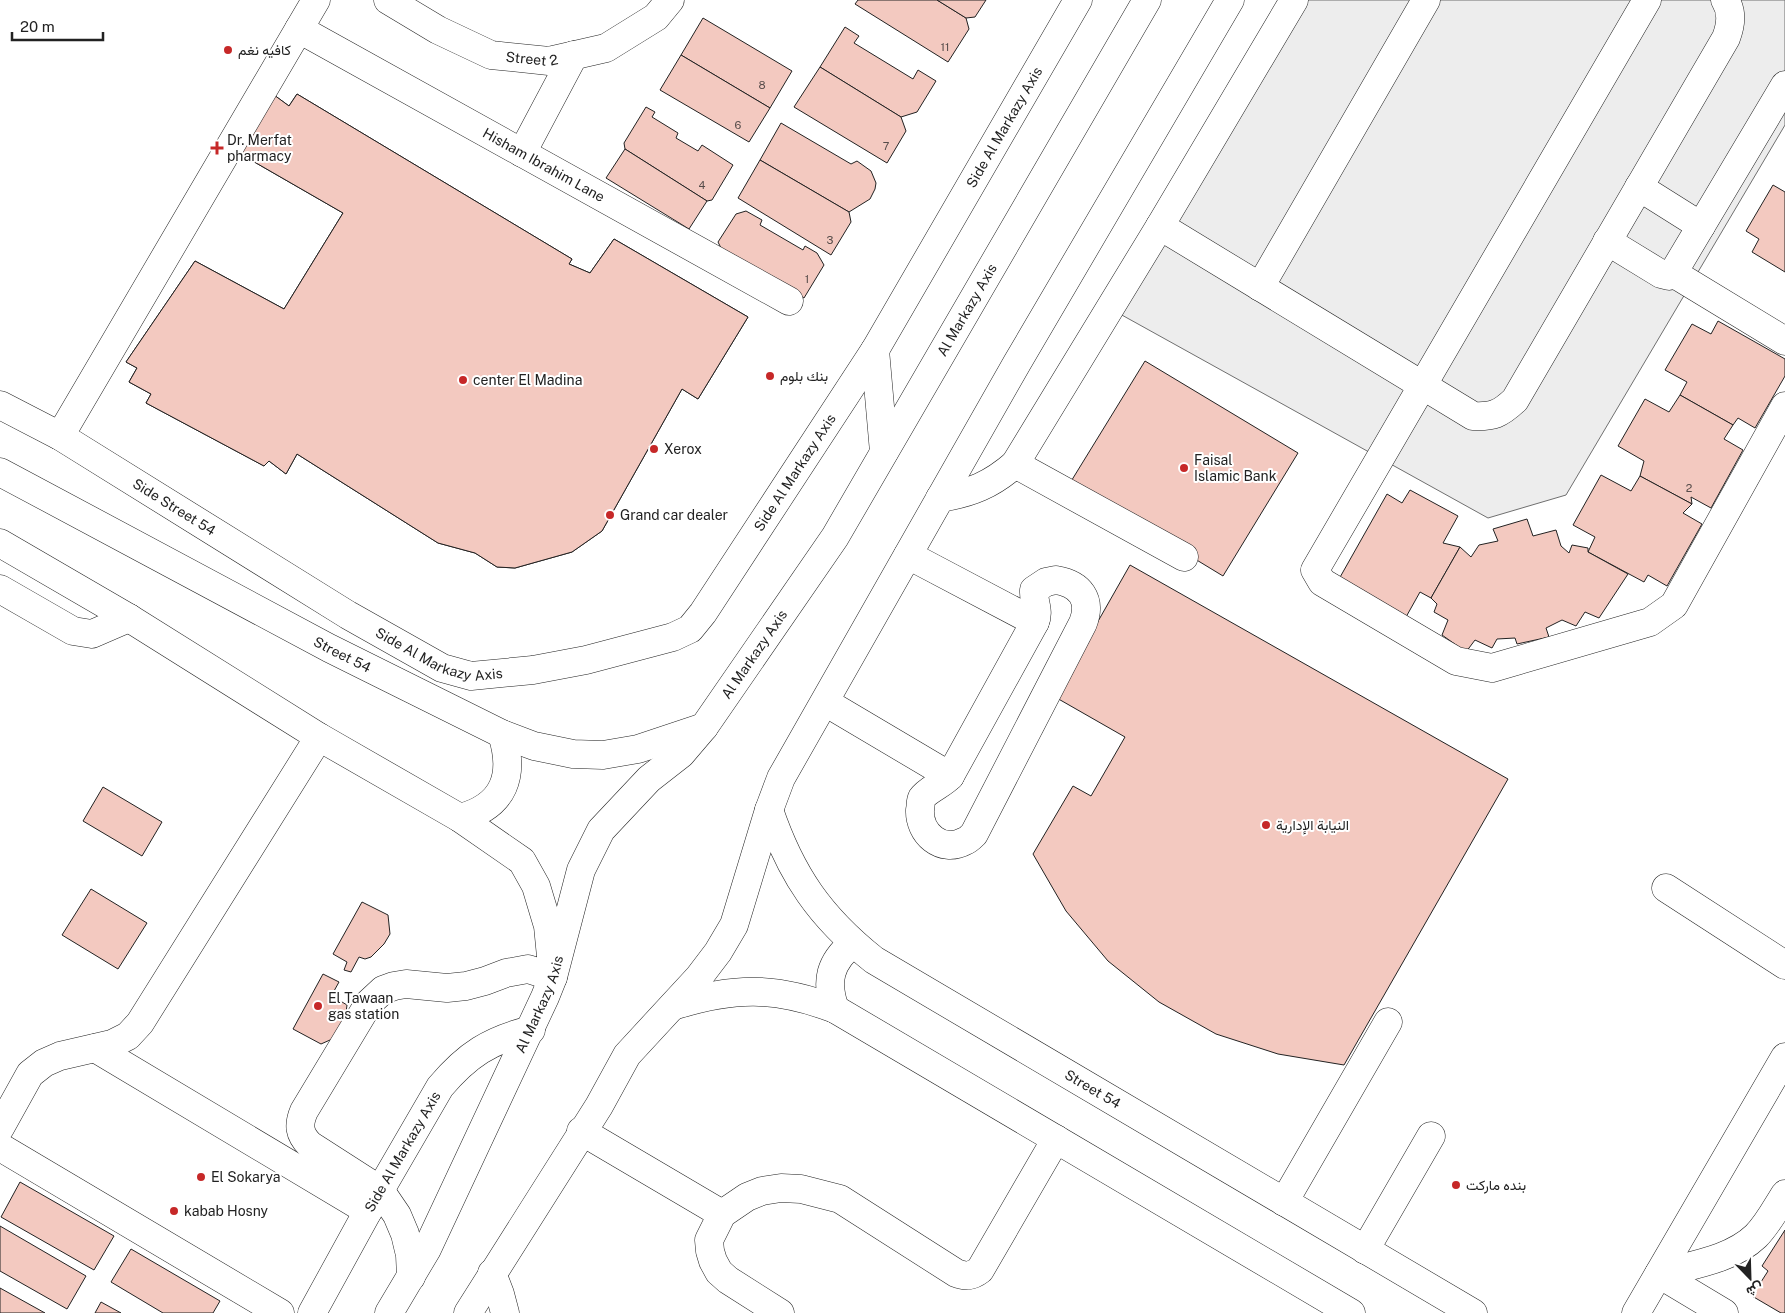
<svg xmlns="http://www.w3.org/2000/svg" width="1785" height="1313" viewBox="0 0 1785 1313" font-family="'Public Sans',Vazirmatn,sans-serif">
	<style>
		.parking { fill: #ededed; stroke: #6f6f6f }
		.building { fill: #f3c9c0; stroke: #222; fill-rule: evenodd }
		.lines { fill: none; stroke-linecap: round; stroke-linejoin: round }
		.minor-casing { stroke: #222; stroke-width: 29 }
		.major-casing { stroke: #222; stroke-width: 29 }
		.minor { stroke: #fff; stroke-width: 28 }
		.major { stroke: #fff; stroke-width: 28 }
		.poi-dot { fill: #c62828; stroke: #fff; stroke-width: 2 }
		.labels { text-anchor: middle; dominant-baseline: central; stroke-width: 4; stroke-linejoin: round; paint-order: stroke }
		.number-label { font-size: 11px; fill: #564c4a }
		.poi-label { font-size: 14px; fill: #222; stroke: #fff; text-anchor: start }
		.street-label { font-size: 14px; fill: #222; stroke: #fff }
	</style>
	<rect width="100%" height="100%" fill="#fff"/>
	<polygon class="parking" points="1305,0 1785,0 1785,125 1566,495 1488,518 1120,314"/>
	<g class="building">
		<polygon points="858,0 937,0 966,18 969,29 948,62 855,4"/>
		<polygon points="937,0 986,0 975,17 966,18"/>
		<polygon points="703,18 792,71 770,108 681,55"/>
		<polygon points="845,27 859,36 854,43 913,79 918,70 936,81 917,112 901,117 820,67"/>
		<polygon points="681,55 770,108 749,142 660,90"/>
		<polygon points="820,67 901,117 906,131 887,163 794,107"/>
		<path d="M270,92l19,14 8,-12 275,165 -3,5 21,9 24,-34 134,78 -50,82 -16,-10 -80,142 -30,21 -57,16 -18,-1 -22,-14 -37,-10 -141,-89 -11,20 -17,-13 -5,5 -118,-63 5,-9 -22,-12 8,-14 -11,-6 69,-101 89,48 59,-96 -106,-61zM441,263l143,80 -14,20 21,10 -37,57 -39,-21 -12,20 -117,-67z"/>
		<polygon points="270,92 289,106 297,94 572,259 569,264 590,273 614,239 748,317 698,399 682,389 602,531 572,552 515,568 497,567 475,553 438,543 297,454 286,474 269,461 264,466 146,403 151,394 129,382 137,368 126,362 195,261 284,309 343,213 237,152"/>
		<polygon points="646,107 655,112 652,117 678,133 676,138 698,151 702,145 733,165 712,200 707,201 625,149 624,143"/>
		<polygon points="781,123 851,164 857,161 871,171 876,183 875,189 870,199 849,212 760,160"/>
		<polygon points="625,149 707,201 689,229 606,178"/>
		<polygon points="760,160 849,212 851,222 831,255 738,198"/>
		<polygon points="1773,185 1785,192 1785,272 1752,252 1759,239 1746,231"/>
		<polygon points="746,211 762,220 760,225 803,250 805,246 817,253 824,265 804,298 723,252 718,242 736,214"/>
		<polygon points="1718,321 1785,359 1785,376 1755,428 1738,418 1733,425 1680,395 1687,382 1665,370 1692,324 1711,334"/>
		<polygon points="1145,361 1298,453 1223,576 1070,483"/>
		<polygon points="1680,395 1733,425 1724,439 1743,450 1711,508 1691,497 1692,504 1640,476 1644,461 1618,446 1645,399 1669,412"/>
		<polygon points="1601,475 1631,491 1640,476 1692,504 1683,513 1702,524 1667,586 1648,575 1644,582 1588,552 1595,537 1573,525"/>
		<polygon points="1410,490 1458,516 1443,543 1460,547 1431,598 1420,592 1406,617 1339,579 1387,494 1402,503"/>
		<polygon points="1527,519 1533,536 1556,530 1561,546 1569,553 1572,545 1588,548 1588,552 1628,574 1599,618 1585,612 1576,626 1562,620 1546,628 1549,637 1517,644 1515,638 1497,639 1492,648 1475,640 1466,652 1442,635 1448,620 1434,612 1437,604 1431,598 1460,547 1471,557 1479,545 1498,541 1493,529"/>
		<polygon points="1130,565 1508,779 1344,1065 1278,1054 1216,1034 1159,1002 1108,961 1066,911 1033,854 1073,786 1091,796 1125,737 1055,697"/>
		<polygon points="103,787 162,822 142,856 83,821"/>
		<polygon points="91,889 147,923 118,969 62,935"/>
		<polygon points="362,902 388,915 390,934 384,944 371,957 365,959 359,957 351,972 344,970 347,962 333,954"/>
		<polygon points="323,974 339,982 334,991 340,994 337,999 347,1005 345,1020 339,1033 330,1040 321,1044 293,1029"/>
		<polygon points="20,1182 114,1236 94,1270 1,1217"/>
		<polygon points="0,1226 86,1276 67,1309 0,1271"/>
		<polygon points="1785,1230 1785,1313 1781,1313 1752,1296 1768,1271 1762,1266"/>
		<polygon points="131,1249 220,1301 213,1313 163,1313 111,1282"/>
		<polygon points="0,1288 45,1313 0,1313"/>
		<polygon points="101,1302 121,1313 95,1313"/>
	</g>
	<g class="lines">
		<defs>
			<g id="minor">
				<path id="s1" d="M388,0l50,30 53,25 58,6 57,-13 50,-31 14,-17"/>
				<polyline points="1647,0 1315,570 1322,582 1456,661 1492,668 1650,622 1674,605 1785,406"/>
				<path id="s2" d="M299,29l490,272"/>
				<polyline points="522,153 574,55"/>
				<polyline points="1639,187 1701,226"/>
				<path d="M1160,226l313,190c20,1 27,-2 42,-16l211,-362c5,-13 7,-26 -1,-38"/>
				<polyline points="1607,241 1661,274 1669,276 1673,273 1785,85"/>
				<polyline points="1673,273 1785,341"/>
				<polyline points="1260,287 1426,0"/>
				<path id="s3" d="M0,405l60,31 288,179 94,53 29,8 62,-6 53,-10 87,-23 17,-8 13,-16 172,-263 203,-350"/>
				<polyline points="60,436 316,0"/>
				<polyline points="1015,464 1184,557"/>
				<path id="s4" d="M0,472l329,176 173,86 32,12 39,8 30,1 35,-6 66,-22"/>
				<path d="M940,498c31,-5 51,-13 75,-34l145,-238 134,-226"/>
				<path d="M0,543l129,75 190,119 141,81 62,43 14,25 12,40 5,51 -25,-8 -22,4 -21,8 -19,5 -19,2 -41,-4 -12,2 -11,4 -14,13 -65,108c-6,14 -5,23 6,34l70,45 17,25 8,19 5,21 1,22"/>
				<polyline points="908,555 1035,622"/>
				<path d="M1056,580c24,4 36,19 27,43l-109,211c-3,3 -6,6 -9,7 -24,13 -46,-8 -45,-31 1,-4 0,-8 2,-12 5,-8 21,-14 28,-22l85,-154c5,-11 -2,-21 -1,-32l12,-8z"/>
				<polyline points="0,589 73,631 92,634 129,618"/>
				<polyline points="825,702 950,776"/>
				<path d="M460,818c45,-12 55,-43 42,-84"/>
				<polyline points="1666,888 1785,965"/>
				<polyline points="95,1048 368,1211"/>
				<polyline points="0,1128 30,1074 44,1063 60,1056 112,1044 128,1036 140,1023 319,737"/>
				<polyline points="581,1131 722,1214"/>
				<polyline points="0,1147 280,1313"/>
				<polyline points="1284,1202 1388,1022"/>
				<polyline points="1365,1250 1431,1136"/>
				<polyline points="492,1273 500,1294 505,1313"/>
				<path d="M1659,1274c32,-9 72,-14 97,-38 12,-12 20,-28 29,-42"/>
				<polyline points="1659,1274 1724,1313"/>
				<path id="s5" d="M312,1313l56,-102 72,-124c27,-32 50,-47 91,-57"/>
				<path d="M780,1313l-52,-33 -9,-8 -6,-11 -3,-10 -1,-11 13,-26 25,-17 15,-6 19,-3 20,1 39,10 116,74c10,4 16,3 24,-3l76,-131"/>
				<polyline points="1636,1313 1785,1057"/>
			</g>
			<g id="major">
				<polyline points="875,350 884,452"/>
				<path id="s6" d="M769,810c22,65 51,107 105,150l599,353"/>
				<path d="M673,1006c60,-19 102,-20 162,3l516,304"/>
				<path d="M835,1009c-10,-28 -5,-47 18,-66"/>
				<path id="s7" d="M389,1313l38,-64 118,-252 8,-20 28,-107 20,-40 48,-51 32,-25 23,-27 131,-190 312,-537"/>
				<polyline points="468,1313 599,1106 627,1055 699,977 718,952 734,925 769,810 781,778 1017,363 1230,0"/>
			</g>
		</defs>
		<use href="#minor" class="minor-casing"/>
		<use href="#major" class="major-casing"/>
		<use href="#minor" class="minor"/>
		<use href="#major" class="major"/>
	</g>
	<g class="poi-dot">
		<circle cx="228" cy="50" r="5"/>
		<path d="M214.5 140.5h5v5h5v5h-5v5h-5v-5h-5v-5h5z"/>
		<circle cx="770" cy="376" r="5"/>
		<circle cx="463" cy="380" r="5"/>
		<circle cx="654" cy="449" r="5"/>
		<circle cx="1184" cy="468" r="5"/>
		<circle cx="610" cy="515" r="5"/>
		<circle cx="1266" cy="825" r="5"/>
		<circle cx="318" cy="1006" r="5"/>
		<circle cx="201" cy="1177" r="5"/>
		<circle cx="1456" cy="1185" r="5"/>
		<circle cx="174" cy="1211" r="5"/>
	</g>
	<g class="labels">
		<g class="number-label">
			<text x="945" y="47">11</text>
			<text x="762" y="85">8</text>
			<text x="738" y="125">6</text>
			<text x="886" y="146">7</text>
			<text x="702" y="185">4</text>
			<text x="830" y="240">3</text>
			<text x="807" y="279">1</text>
			<text x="1689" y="488">2</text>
		</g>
		<g class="poi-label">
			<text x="238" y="50">كافيه نغم</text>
			<text x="227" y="140">Dr. Merfat<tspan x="227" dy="16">pharmacy</tspan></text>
			<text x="780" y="376">بنك بلوم</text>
			<text x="473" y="380">center El Madina</text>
			<text x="664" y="449">Xerox</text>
			<text x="1194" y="460">Faisal<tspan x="1194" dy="16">Islamic Bank</tspan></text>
			<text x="620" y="515">Grand car dealer</text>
			<text x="1276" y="825">النيابة الإدارية</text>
			<text x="328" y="998">El Tawaan<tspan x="328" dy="16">gas station</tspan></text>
			<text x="211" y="1177">El Sokarya</text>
			<text x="1466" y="1185">بنده ماركت</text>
			<text x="184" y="1211">kabab Hosny</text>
		</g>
		<g class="street-label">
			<text stroke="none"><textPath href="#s1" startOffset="158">Street 2</textPath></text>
			<text stroke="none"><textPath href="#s3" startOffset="1362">Side Al Markazy Axis</textPath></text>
			<text stroke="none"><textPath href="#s2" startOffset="280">Hisham Ibrahim Lane</textPath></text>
			<text stroke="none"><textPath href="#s7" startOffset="1169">Al Markazy Axis</textPath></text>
			<text stroke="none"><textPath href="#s3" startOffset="958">Side Al Markazy Axis</textPath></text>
			<text stroke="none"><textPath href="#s3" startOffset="202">Side Street 54</textPath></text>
			<text stroke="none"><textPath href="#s3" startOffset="508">Side Al Markazy Axis</textPath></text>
			<text stroke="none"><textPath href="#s4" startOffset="388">Street 54</textPath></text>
			<text stroke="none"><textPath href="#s7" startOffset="764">Al Markazy Axis</textPath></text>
			<text stroke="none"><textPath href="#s7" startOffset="344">Al Markazy Axis</textPath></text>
			<text stroke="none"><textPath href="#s6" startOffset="440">Street 54</textPath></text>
			<text stroke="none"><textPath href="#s5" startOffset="185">Side Al Markazy Axis</textPath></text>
		</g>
	</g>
	<g transform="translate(1750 1278) rotate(157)" stroke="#ffffff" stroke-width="4" paint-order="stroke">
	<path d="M0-4L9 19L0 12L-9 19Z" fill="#222222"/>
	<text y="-8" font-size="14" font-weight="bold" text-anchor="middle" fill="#222222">ش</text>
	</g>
	<path d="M12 32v8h91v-8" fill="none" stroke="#222222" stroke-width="2.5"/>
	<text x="20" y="32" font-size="15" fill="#222222" stroke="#ffffff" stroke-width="4" paint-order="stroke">20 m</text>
</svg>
